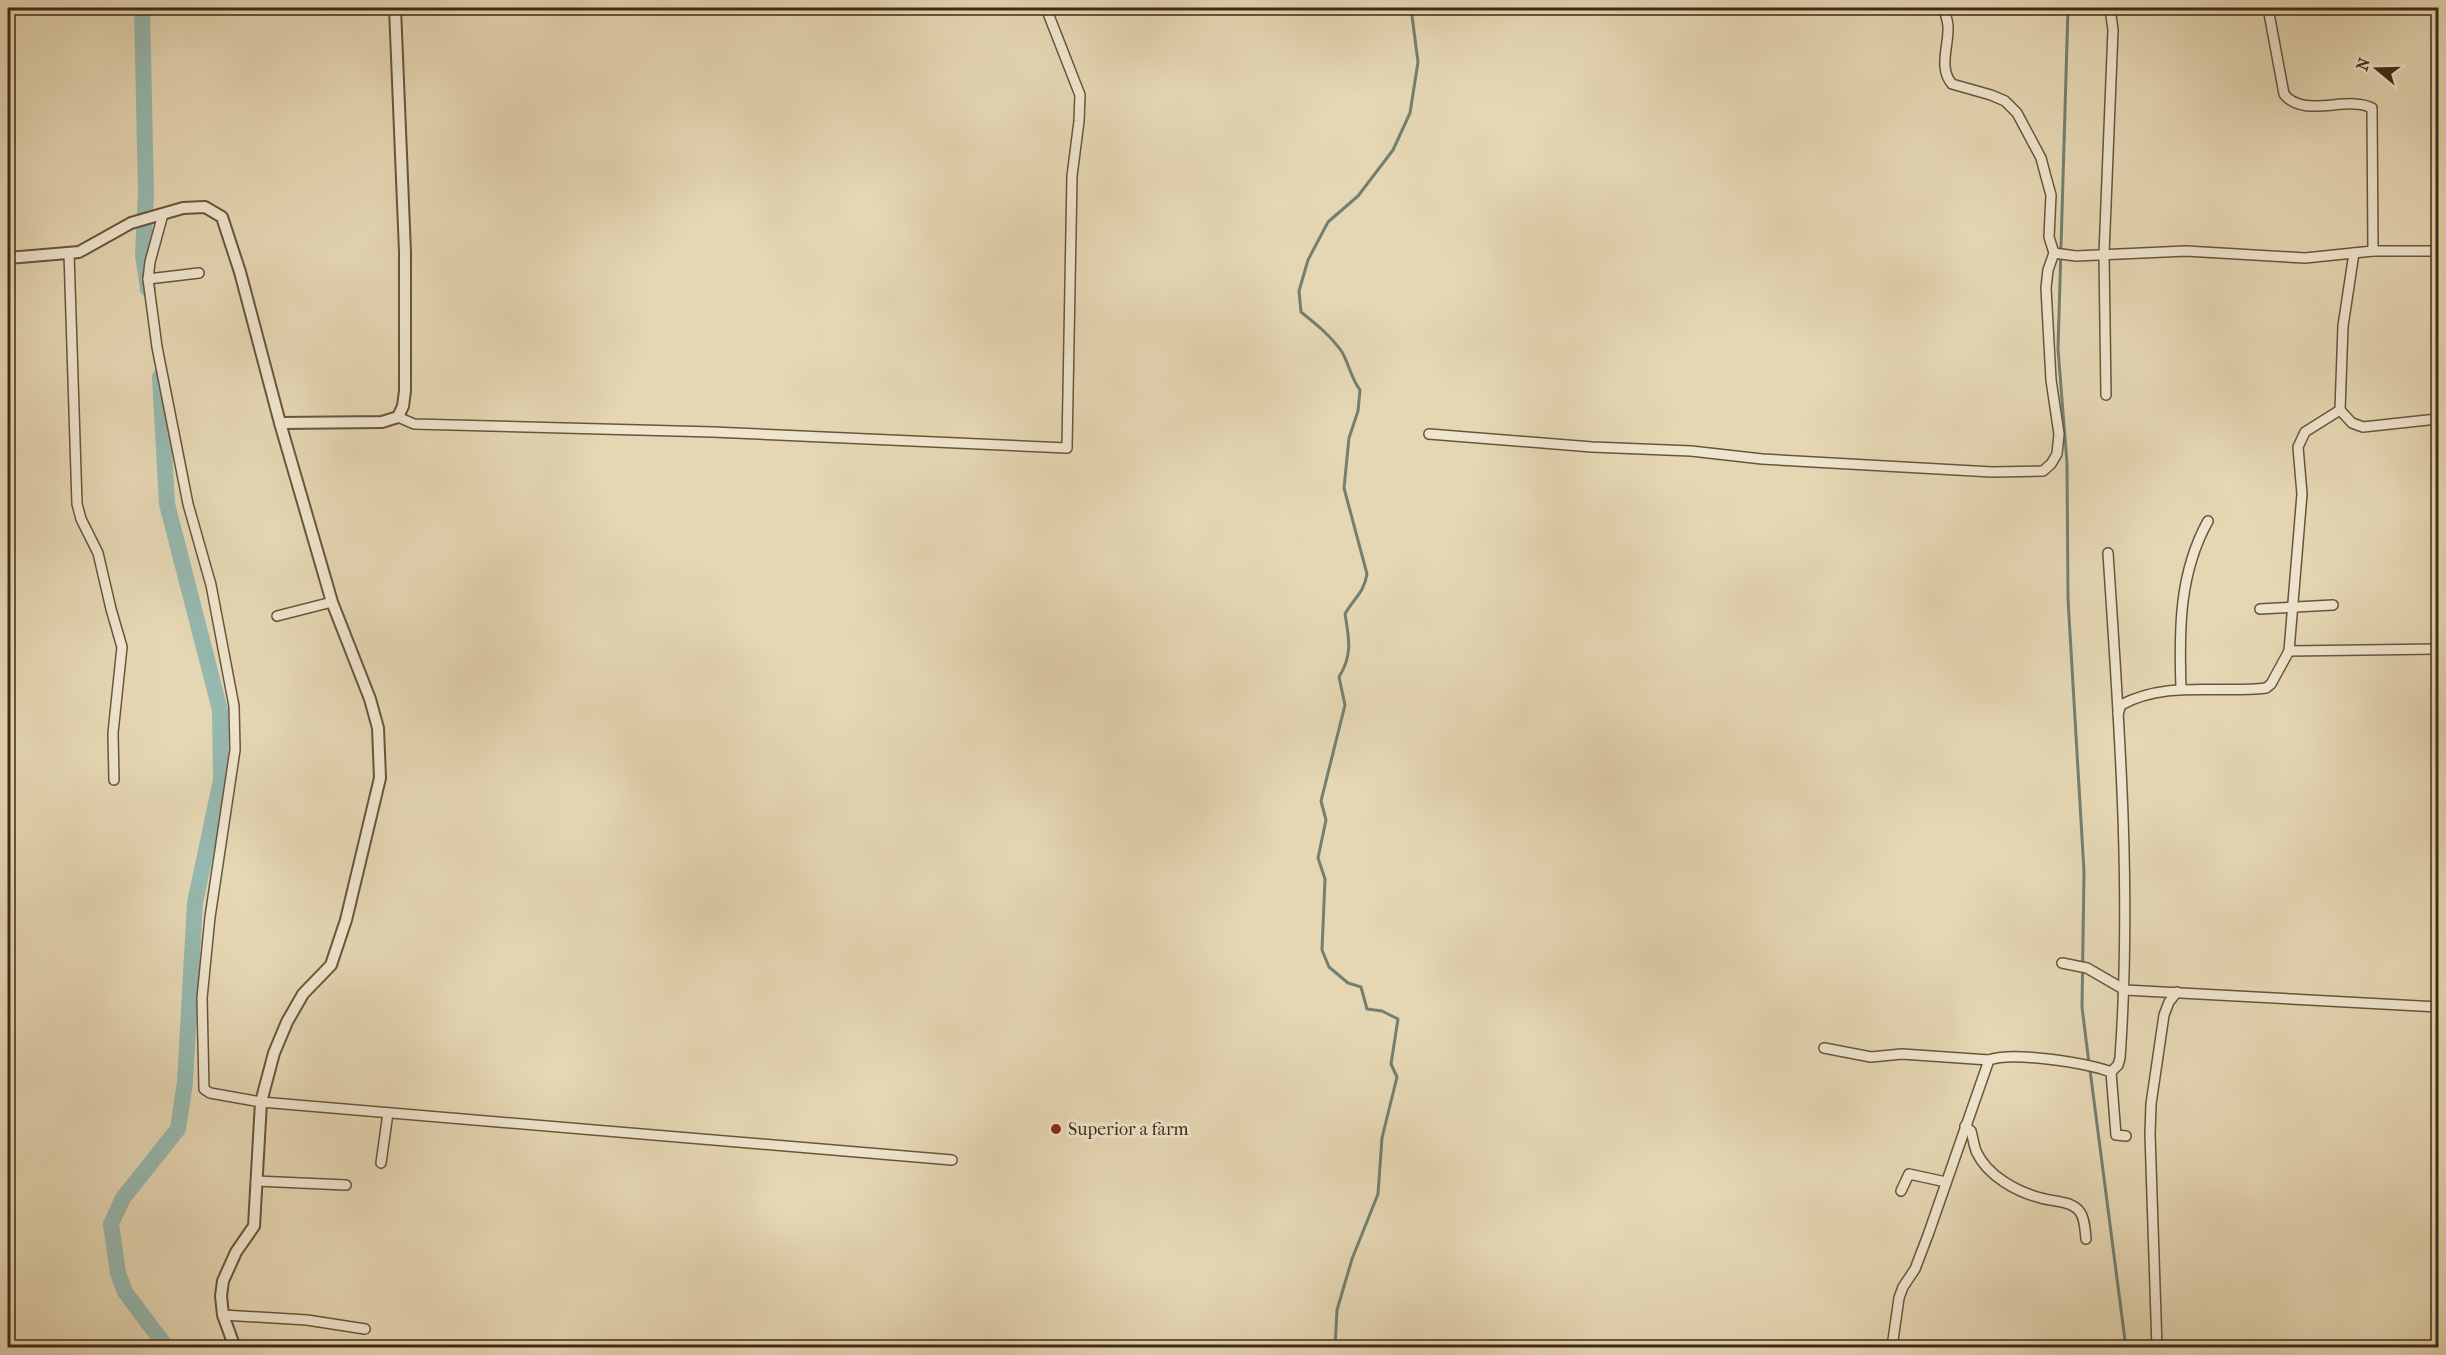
<svg xmlns="http://www.w3.org/2000/svg" width="2446" height="1355" viewBox="0 0 2446 1355" font-family="'IM FELL French Canon',serif">
	<style>
		.lines { fill: none; stroke-linecap: round; stroke-linejoin: round }
		.stream { stroke: #738071; stroke-width: 3 }
		.river { stroke: #96b9b0; stroke-width: 16 }
		.minor-casing { stroke: #68563a; stroke-width: 12 }
		.tertiary-casing { stroke: #68563a; stroke-width: 14 }
		.minor { stroke: #efe5ce; stroke-width: 9 }
		.tertiary { stroke: #efe5ce; stroke-width: 10 }
		.poi-dot { fill: #8f2418; stroke: #efe5ce; stroke-width: 2 }
		.labels { text-anchor: middle; dominant-baseline: central; stroke-width: 6; stroke-linejoin: round; paint-order: stroke }
		.poi-label { font-size: 18px; fill: #3e2b12; stroke: #efe5ce; text-anchor: start }
	</style>
	<rect width="100%" height="100%" fill="#e6d7b4"/>
	<filter id="stains"><feTurbulence type="fractalNoise" baseFrequency=".00333" numOctaves="4"/><feColorMatrix values="0 0 0 0 .2 0 0 0 0 .09 0 0 0 0 .02 0 0 0 .5 -.17"/></filter>
	<radialGradient id="worn" r=".72"><stop offset=".6" stop-color="#630" stop-opacity="0"/><stop offset="1" stop-color="#630" stop-opacity=".3"/></radialGradient>
	<g class="lines">
		<g class="stream">
			<polyline points="2068,8 2058,349 2067,463 2068,599 2084,872 2082,1007 2089,1063"/>
			<polyline points="2090,1070 2126,1348"/>
			<path d="M1335,1348l2,-38 15,-51 26,-65 4,-56 15,-61 -6,-13 7,-45 -16,-8 -15,-2 -6,-22 -13,-4 -19,-16 -7,-17 3,-71 -7,-21 8,-38 -5,-19 24,-96 -6,-28c14,-22 10,-39 6,-63 9,-16 19,-21 22,-40l-23,-86 5,-50 9,-27 2,-21c-10,-14 -11,-26 -18,-38 -11,-16 -26,-28 -41,-40l-2,-21 9,-31 20,-38 30,-26 35,-46 17,-37 8,-51 -7,-54"/>
		</g>
		<g class="river">
			<polyline points="142,8 146,194 143,255 148,289"/>
			<polyline points="160,377 167,504 220,710 221,780 195,903 185,1082 178,1129 123,1198 111,1224 118,1273 125,1292 167,1348"/>
		</g>
		<defs>
			<g id="minor">
				<path d="M2268,8l16,86c19,25 64,1 88,14l1,143"/>
				<polyline points="163,214 150,262 148,279 157,347 188,504 211,585 234,706 235,750 210,917 202,998 204,1089 210,1093 261,1102 952,1160"/>
				<polyline points="69,253 77,504 81,519 98,553 111,609 122,647 113,733 114,780"/>
				<polyline points="2054,253 2076,256 2186,251 2305,258 2373,251 2438,251"/>
				<polyline points="148,279 199,273"/>
				<polyline points="2106,395 2104,254 2113,30 2110,8"/>
				<polyline points="2340,410 2352,423 2363,427 2437,419"/>
				<polyline points="398,417 414,424 713,432 1067,448 1072,176 1079,121 1080,95 1046,8"/>
				<path d="M1429,434l163,13 99,4 71,8 230,13 51,-1 8,-7 6,-10 2,-20 -8,-54 -5,-92 2,-18 6,-17 -5,-16 2,-42 -5,-18 -5,-19 -24,-45 -12,-12 -14,-6 -39,-11c-14,-16 -3,-39 -4,-57 0,-6 -3,-13 -4,-19"/>
				<path d="M2108,553c11,168 24,337 12,505l-2,7 -7,7"/>
				<polyline points="2260,609 2333,605"/>
				<polyline points="277,616 332,602"/>
				<polyline points="2289,651 2438,649"/>
				<path d="M2181,688c-2,-58 -2,-115 27,-167"/>
				<path d="M2118,714l3,-9c46,-25 97,-11 145,-17l5,-4 18,-33 13,-157 -4,-47 7,-15 35,-22 3,-84 11,-73"/>
				<polyline points="2062,963 2087,968 2125,990 2438,1007"/>
				<polyline points="1824,1048 1871,1057 1902,1054 1989,1060"/>
				<path d="M1965,1126l6,5c2,7 3,16 6,22 11,23 40,39 64,45 12,4 30,2 39,14 5,7 5,18 6,27"/>
				<polyline points="381,1163 388,1113"/>
				<polyline points="256,1181 346,1185"/>
				<polyline points="1901,1191 1909,1174 1946,1182"/>
				<polyline points="223,1315 307,1320 365,1329"/>
				<path d="M1892,1347l7,-49 4,-11 12,-18 13,-34 61,-175c23,-9 98,3 122,12l5,63 10,1"/>
				<polyline points="2157,1348 2150,1134 2151,1104 2164,1015 2169,1002 2177,992"/>
			</g>
			<g id="tertiary">
				<polyline points="8,258 79,252 131,223 183,208 205,207 222,217 240,272 280,423 332,602 370,699 378,728 380,778 346,920 331,965 303,994 287,1022 274,1053 261,1102 254,1226 236,1252 223,1281 221,1296 223,1315 235,1348"/>
				<polyline points="280,423 382,422 398,417 403,406 405,391 405,252 395,8"/>
			</g>
		</defs>
		<use href="#minor" class="minor-casing"/>
		<use href="#tertiary" class="tertiary-casing"/>
		<use href="#minor" class="minor"/>
		<use href="#tertiary" class="tertiary"/>
	</g>
	<circle class="poi-dot" cx="1056" cy="1129" r="6"/>
	<g class="labels">
		<g class="poi-label">
			<text x="1068" y="1129">Superior a farm</text>
		</g>
	</g>
	<rect width="2446" height="1355" fill="none" stroke="#e6d7b4" stroke-width="30"/>
	<rect x="9" y="9" width="2428" height="1337" fill="none" stroke="#3e2b12" stroke-width="3"/>
	<rect x="15" y="15" width="2416" height="1325" fill="none" stroke="#3e2b12" stroke-width="1.5"/>
	<g transform="translate(2377 69) rotate(289)" stroke="#efe5ce" stroke-width="4.5" paint-order="stroke">
	<path d="M0-4.5L10 22L0 15L-10 22Z" fill="#3e2b12"/>
	<text y="-9" font-size="16" font-weight="bold" text-anchor="middle" fill="#3e2b12">N</text>
	</g>
	<rect width="100%" height="100%" filter="url(#stains)"/>
	<rect width="100%" height="100%" fill="url(#worn)"/>
</svg>
